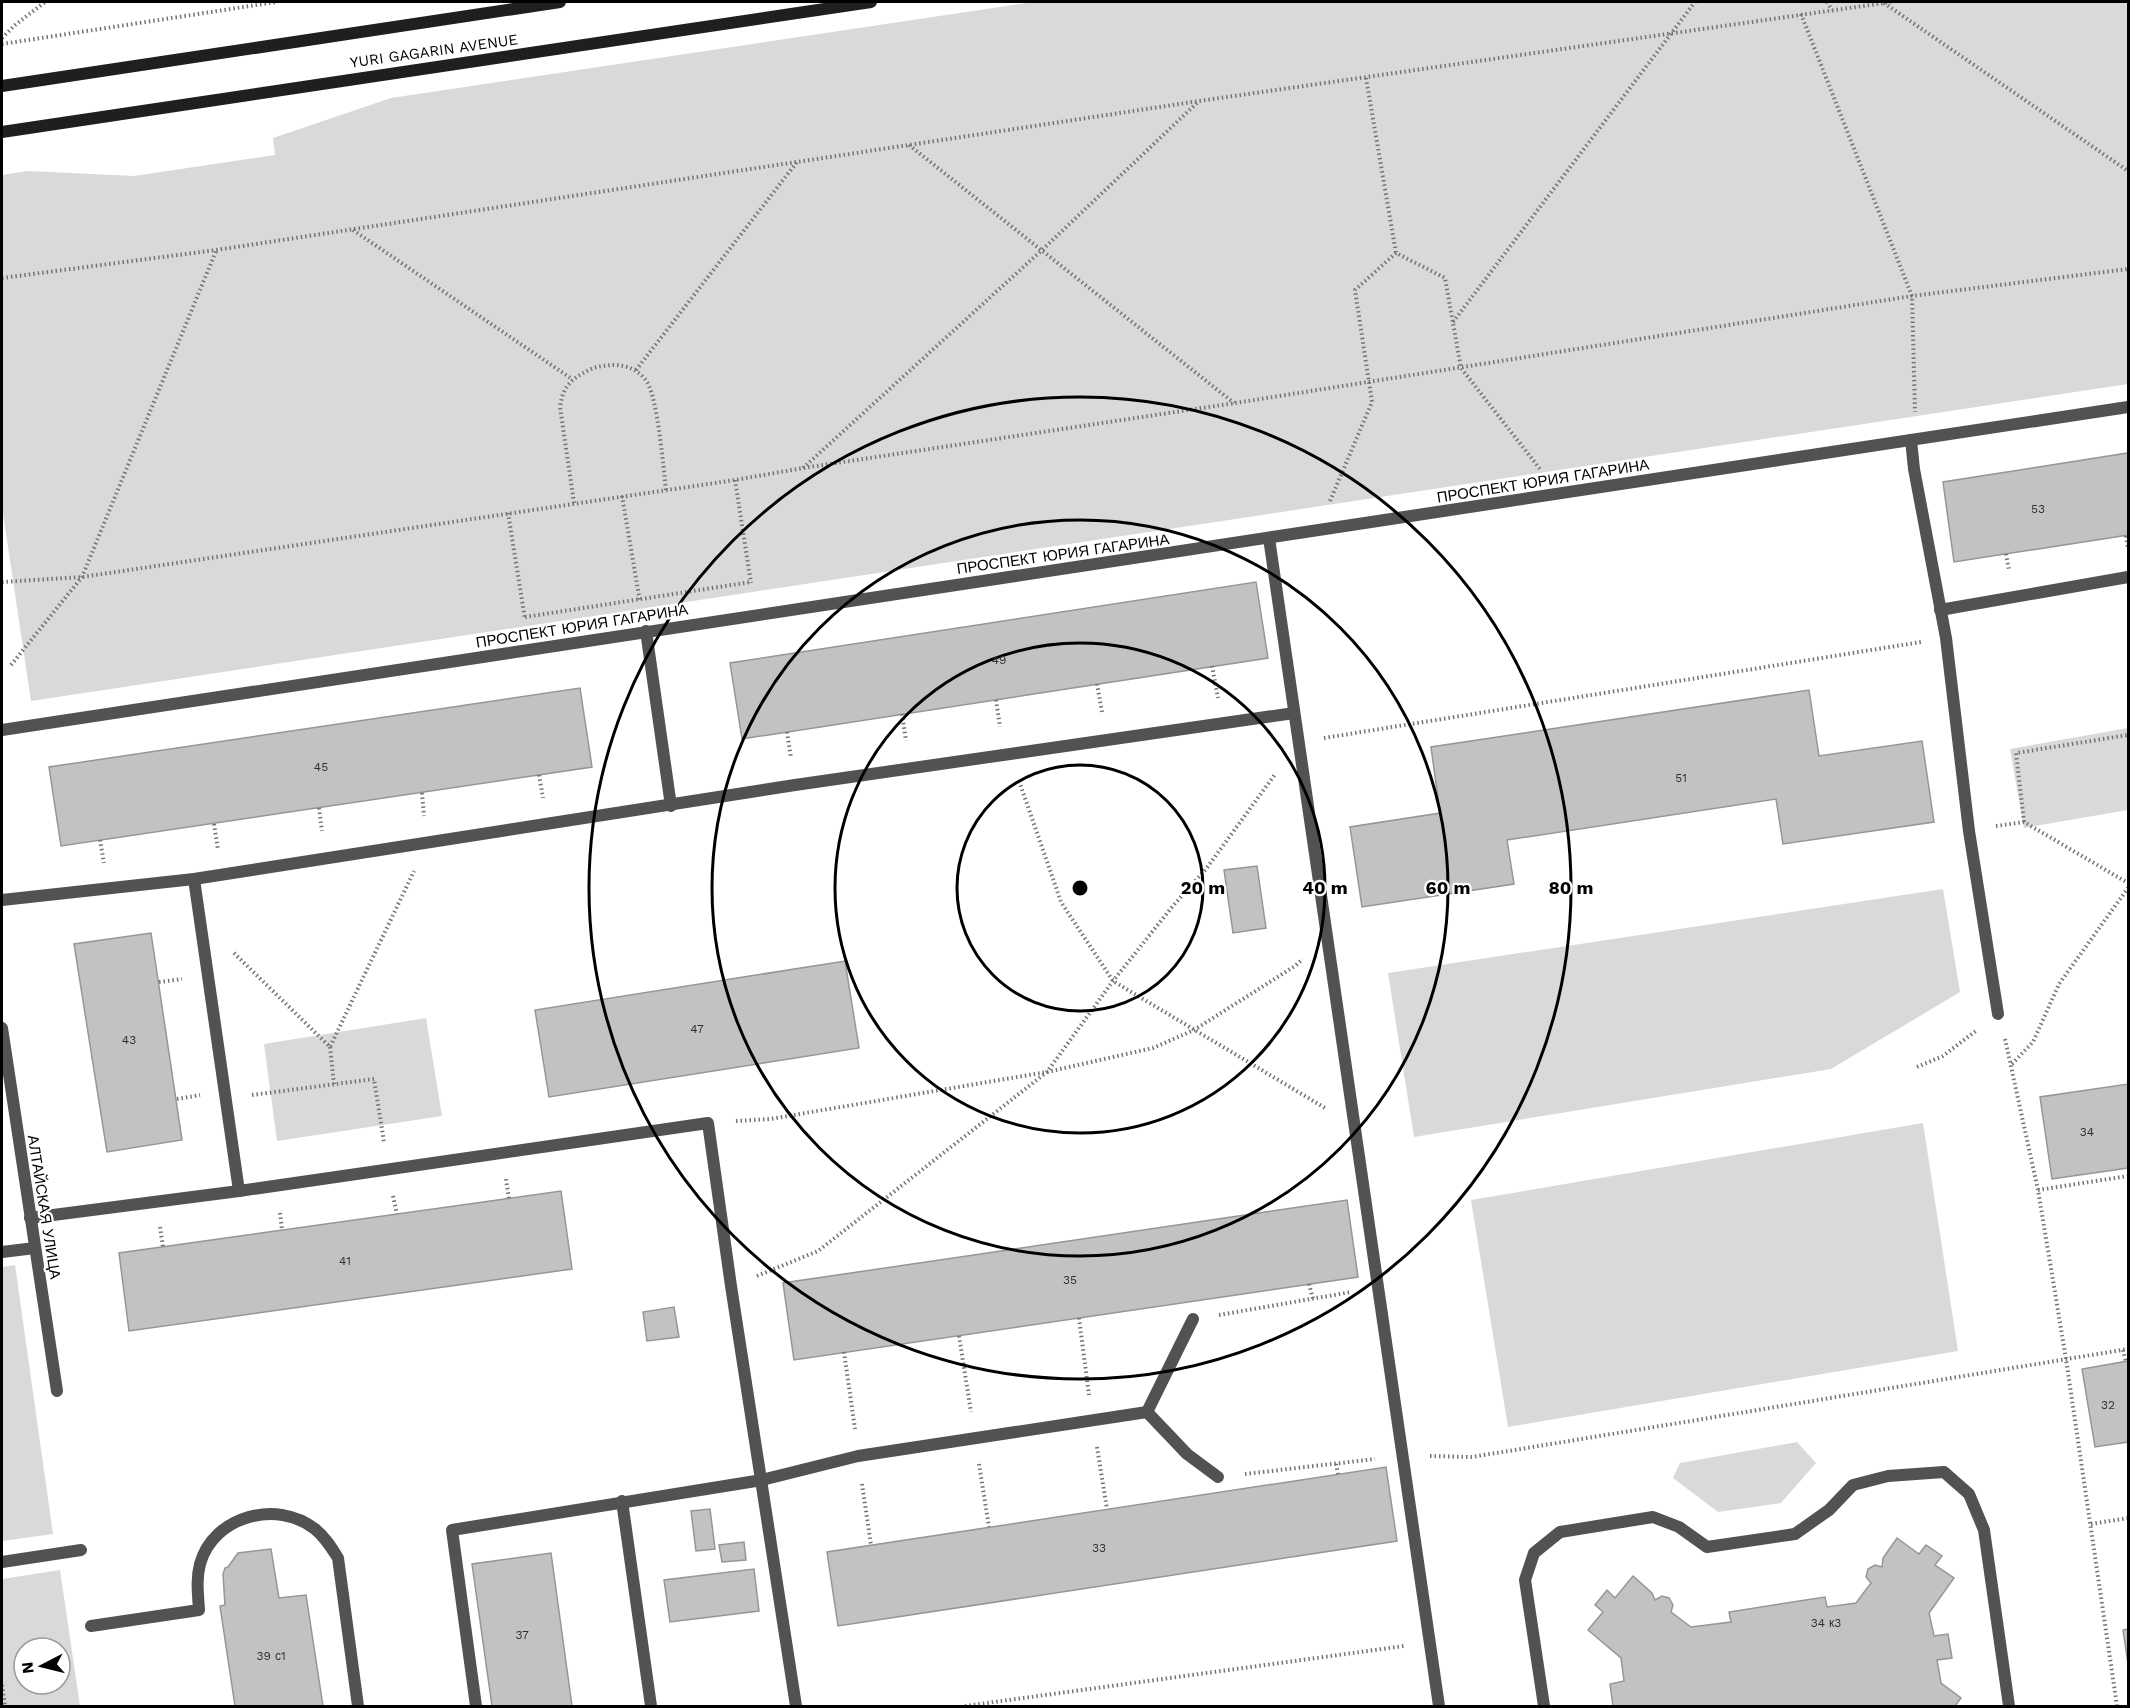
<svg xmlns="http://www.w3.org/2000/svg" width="2130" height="1708" viewBox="0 0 2130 1708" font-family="'Work Sans',sans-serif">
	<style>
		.green { fill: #d9d9d9; fill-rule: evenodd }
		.building { fill: #c2c2c2; stroke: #969696; stroke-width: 1.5 }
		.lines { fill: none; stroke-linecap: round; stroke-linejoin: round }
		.path { stroke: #747474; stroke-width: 4; stroke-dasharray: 1.5 3; stroke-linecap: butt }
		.lane { stroke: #525252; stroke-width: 12 }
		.street { stroke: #525252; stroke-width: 12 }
		.secondary { stroke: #1f1f1f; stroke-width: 12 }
		.ring { fill: none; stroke: #000; stroke-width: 3 }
		.labels { text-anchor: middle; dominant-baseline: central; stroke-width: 4.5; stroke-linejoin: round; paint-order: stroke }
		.number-label { font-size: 12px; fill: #303030 }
		.street-label { font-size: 15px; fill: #000; stroke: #fff }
		.centre { fill: #000; stroke: #fff; stroke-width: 3 }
		.ring-label { font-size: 18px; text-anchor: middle; font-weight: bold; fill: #000; stroke: #fff; stroke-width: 4.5; stroke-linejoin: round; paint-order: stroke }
	</style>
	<rect width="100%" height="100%" fill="#fff"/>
	<g class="green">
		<polygon points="1033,2 2128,2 2128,384 31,701 2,507 2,175 28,171 134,176 275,155 273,138 391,98"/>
		<polygon points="2128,728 2128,810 2024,828 2010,749"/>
		<polygon points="1943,889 1960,992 1831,1069 1414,1137 1388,973"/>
		<polygon points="426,1018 442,1116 277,1141 264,1044"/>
		<polygon points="1923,1123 1958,1351 1508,1427 1471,1200"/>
		<polygon points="15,1265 53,1534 2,1541 2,1267"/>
		<polygon points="1797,1442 1816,1463 1781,1503 1718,1512 1673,1478 1680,1463"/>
		<path d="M60,1570l20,136h-78v-127zM24,1648h36v36h-36z"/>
	</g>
	<g class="building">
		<polygon points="2128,453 2128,535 1954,562 1943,482"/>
		<polygon points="1256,582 1268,658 742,739 730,663"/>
		<polygon points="580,688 592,767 61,846 49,767"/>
		<polygon points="1809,690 1819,756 1922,741 1934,822 1783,844 1776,799 1507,840 1514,884 1362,907 1350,827 1440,813 1431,747"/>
		<polygon points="1257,866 1266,928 1233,933 1224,870"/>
		<polygon points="151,933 182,1140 107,1152 74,944"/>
		<polygon points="845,961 859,1048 549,1097 535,1010"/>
		<polygon points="2128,1084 2128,1168 2052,1179 2040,1097"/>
		<polygon points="561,1191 572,1269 129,1331 119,1253"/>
		<polygon points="1347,1200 1358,1277 794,1360 783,1283"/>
		<polygon points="674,1307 679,1337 647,1341 643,1312"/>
		<polygon points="2128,1361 2128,1442 2095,1447 2082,1369"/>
		<polygon points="1386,1467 1397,1541 838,1626 827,1552"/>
		<polygon points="710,1509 715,1549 696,1551 691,1511"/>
		<polygon points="1897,1538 1919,1554 1926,1545 1942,1556 1935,1565 1954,1578 1929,1613 1934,1636 1948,1634 1952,1658 1937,1660 1941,1683 1961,1698 1955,1706 1613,1706 1610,1684 1624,1681 1621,1658 1588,1630 1603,1612 1595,1605 1607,1590 1615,1598 1633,1576 1652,1593 1655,1600 1662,1596 1669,1598 1673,1605 1671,1612 1691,1627 1731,1622 1729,1612 1825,1597 1827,1607 1856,1603 1871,1583 1866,1577 1868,1569 1875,1565 1882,1567 1883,1558"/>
		<polygon points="744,1542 746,1560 722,1562 719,1545"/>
		<polygon points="271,1549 279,1598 306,1595 323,1706 235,1706 220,1606 225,1605 223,1574 225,1568 228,1567 238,1553"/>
		<polygon points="551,1553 572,1706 492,1706 472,1564"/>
		<polygon points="754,1569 759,1611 670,1622 664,1580"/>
		<polygon points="2128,1629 2128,1664 2123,1630"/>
	</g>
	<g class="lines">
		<g class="path">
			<polyline points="1827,2 1832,10"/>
			<polyline points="1884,3 2128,171"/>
			<polyline points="1801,14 1912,296 1915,412"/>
			<polyline points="2,38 15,25 45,2"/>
			<polyline points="2,44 276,2"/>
			<polyline points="1366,78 1396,253"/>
			<polyline points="909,145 1234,403"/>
			<polyline points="353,230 572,379"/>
			<polyline points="2,278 216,250 1199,101 1891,2"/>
			<polyline points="1453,322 1695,2"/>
			<polyline points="636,370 797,162"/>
			<polyline points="803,468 1042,250 1198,102"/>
			<polyline points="735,480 751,583"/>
			<polyline points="622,496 640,602"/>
			<polyline points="1330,501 1372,402 1355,290 1396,253 1445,278 1461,368 1540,469"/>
			<path d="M574,503l-14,-96c3,-21 11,-28 29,-37 7,-4 15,-4 22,-5 13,-1 29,5 36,17 11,18 16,84 19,108"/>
			<polyline points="508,513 525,619"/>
			<polyline points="2126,536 2128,549"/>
			<polyline points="2006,554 2009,570"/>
			<polyline points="2,582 82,577 735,480 803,468 1235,403 1912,296 2128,269"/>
			<polyline points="525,617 751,582"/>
			<polyline points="11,665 82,577 216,251"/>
			<polyline points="1212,666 1218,698"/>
			<polyline points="1097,684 1102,712"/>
			<polyline points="996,700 1000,727"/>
			<polyline points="902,714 906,741"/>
			<polyline points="787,732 791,758"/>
			<polyline points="1324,738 1921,642"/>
			<polyline points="539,775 543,798"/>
			<polyline points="1019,781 1061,902 1113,981 1325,1108"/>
			<polyline points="422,793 424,816"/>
			<polyline points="319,808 322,831"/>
			<polyline points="2024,822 2016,753 2128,735"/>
			<polyline points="214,824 218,850"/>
			<polyline points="1996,826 2024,822 2128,883"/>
			<polyline points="100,840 104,863"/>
			<polyline points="234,953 330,1047 414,871"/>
			<polyline points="159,982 182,979"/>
			<polyline points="2005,1039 2038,1190 2066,1359 2117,1706"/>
			<polyline points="330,1047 334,1084"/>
			<polyline points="2012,1064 2033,1042 2059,984 2128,888"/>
			<polyline points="1917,1067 1943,1056 1977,1030"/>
			<polyline points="252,1095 374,1079 384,1142"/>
			<polyline points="177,1099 200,1095"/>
			<polyline points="736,1121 770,1119 1047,1072 1153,1048 1194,1030 1295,966 1303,959"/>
			<polyline points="506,1179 509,1199"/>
			<polyline points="2038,1190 2128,1176"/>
			<polyline points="393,1196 397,1214"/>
			<polyline points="280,1213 282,1230"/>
			<polyline points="160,1227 163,1247"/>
			<polyline points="757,1276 818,1251 1047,1072 1113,981 1172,907 1206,869 1276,773"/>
			<polyline points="1309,1284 1313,1299"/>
			<polyline points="1219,1315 1351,1292"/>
			<polyline points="1079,1318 1089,1395"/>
			<polyline points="959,1336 971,1412"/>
			<polyline points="2123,1350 2126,1362"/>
			<polyline points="844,1352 855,1429"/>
			<polyline points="1097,1447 1107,1509"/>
			<polyline points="1430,1456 1472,1457 2128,1349"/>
			<polyline points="979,1464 989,1527"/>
			<polyline points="1336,1464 1338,1474"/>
			<polyline points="1245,1474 1375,1459"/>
			<polyline points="862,1484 871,1545"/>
			<polyline points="2091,1524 2128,1518"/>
			<polyline points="2,1685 5,1706"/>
			<polyline points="965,1706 1404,1646"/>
		</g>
		<g class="lane">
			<polyline points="1911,440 1914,469 1946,638 1969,831 1998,1014"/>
			<polyline points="1269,538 1439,1706"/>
			<polyline points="1940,610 2128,577"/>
			<polyline points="646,631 671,806"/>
			<polyline points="2,900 194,879 795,785 1294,713"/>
			<polyline points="239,1191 708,1123 731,1286 796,1706"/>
			<polyline points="30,1218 239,1191 194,879"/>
			<polyline points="2,1252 35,1248"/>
			<polyline points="1147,1412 1187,1454 1218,1477"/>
			<polyline points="622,1501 651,1706"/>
			<polyline points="2,1562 81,1550"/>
			<path d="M91,1626l108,-16c-1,-16 -3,-31 1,-46 13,-48 77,-65 115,-35 10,8 16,18 23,29l20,148"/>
			<polyline points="476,1706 452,1530 762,1480 858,1456 1147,1412 1193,1319"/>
			<polyline points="1544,1706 1525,1580 1534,1553 1560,1532 1653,1517 1679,1527 1707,1547 1795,1534 1829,1510 1853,1485 1888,1476 1944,1472 1969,1494 1984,1530 2009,1706"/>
		</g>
		<g class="street">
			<polyline points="2,730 2128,407"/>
			<polyline points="2,1028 57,1391"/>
		</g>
		<g class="secondary">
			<polyline points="2,86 560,2"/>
			<polyline points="2,132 871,2"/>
		</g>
	</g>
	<g class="ring">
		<circle cx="1080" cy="888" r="123"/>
		<circle cx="1080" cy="888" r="245"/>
		<circle cx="1080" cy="888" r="368"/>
		<circle cx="1080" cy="888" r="491"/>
	</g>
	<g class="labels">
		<g class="number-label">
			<text x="2038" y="509">53</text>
			<text x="999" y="660">49</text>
			<text x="321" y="767">45</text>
			<text x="1681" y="778">51</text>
			<text x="697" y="1029">47</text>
			<text x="129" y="1040">43</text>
			<text x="2087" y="1132">34</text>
			<text x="345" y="1261">41</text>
			<text x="1070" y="1280">35</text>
			<text x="2108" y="1405">32</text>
			<text x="1099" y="1548">33</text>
			<text x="1826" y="1623">34 к3</text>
			<text x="522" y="1635">37</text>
			<text x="271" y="1656">39 с1</text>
		</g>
		<g class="street-label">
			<text transform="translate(434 51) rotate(-8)">YURI GAGARIN AVENUE</text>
			<text transform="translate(1543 481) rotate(-9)">ПРОСПЕКТ ЮРИЯ ГАГАРИНА</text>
			<text transform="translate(1063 554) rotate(-8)">ПРОСПЕКТ ЮРИЯ ГАГАРИНА</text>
			<text transform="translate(582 626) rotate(-9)">ПРОСПЕКТ ЮРИЯ ГАГАРИНА</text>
			<text transform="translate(44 1207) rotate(81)">АЛТАЙСКАЯ УЛИЦА</text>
		</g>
	</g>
	<circle cx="1080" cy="888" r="9" class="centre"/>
	<g class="ring-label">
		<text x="1203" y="894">20 m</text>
		<text x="1325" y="894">40 m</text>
		<text x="1448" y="894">60 m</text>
		<text x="1571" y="894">80 m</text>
	</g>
	<rect width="2130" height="1708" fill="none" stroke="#000000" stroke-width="6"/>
	<g transform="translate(42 1666) rotate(263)"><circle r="28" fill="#ffffff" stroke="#999999" stroke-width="1.5"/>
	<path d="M0-4.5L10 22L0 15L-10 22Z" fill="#000000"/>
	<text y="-9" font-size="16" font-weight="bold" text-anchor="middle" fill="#000000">N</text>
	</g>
</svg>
